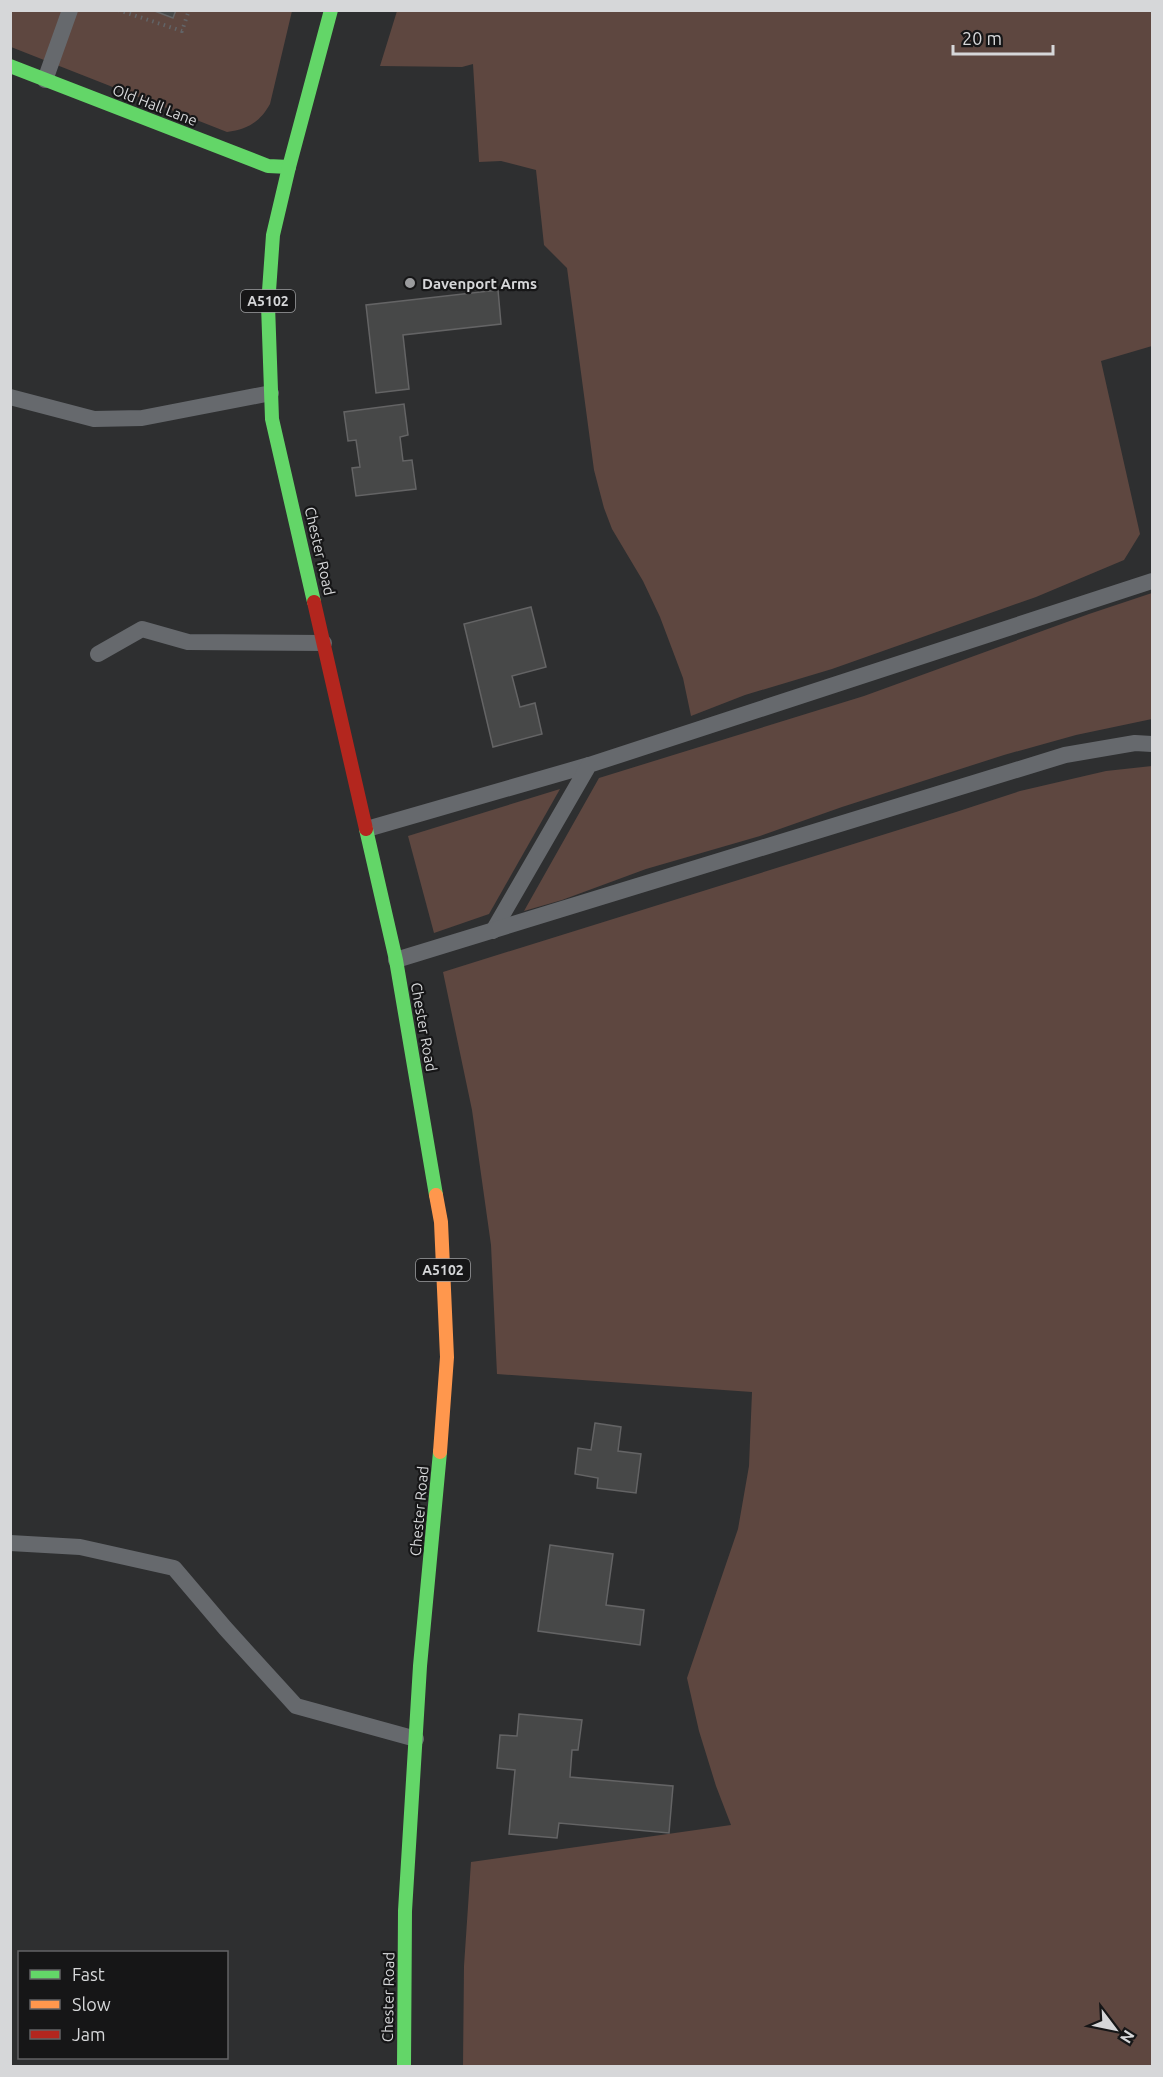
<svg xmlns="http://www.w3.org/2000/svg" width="1163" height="2077" viewBox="0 0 1163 2077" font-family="Ubuntu,sans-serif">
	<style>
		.green { fill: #5e4740 }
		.building { fill: #474848; stroke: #646465; stroke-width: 1.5 }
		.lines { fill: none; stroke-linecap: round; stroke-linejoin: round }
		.path { stroke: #626467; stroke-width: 4; stroke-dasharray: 1.5 4.5; stroke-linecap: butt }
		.lane { stroke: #66696d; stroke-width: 16 }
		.fast { stroke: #63d668; stroke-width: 14 }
		.slow { stroke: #ff974d; stroke-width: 14 }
		.jam { stroke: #b3261e; stroke-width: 14 }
		.poi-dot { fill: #9b9c9e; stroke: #161617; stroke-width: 2 }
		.labels { text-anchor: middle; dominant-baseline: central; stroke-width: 4.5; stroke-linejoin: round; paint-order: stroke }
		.shield { fill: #161617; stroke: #9c9d9f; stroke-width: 1.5 }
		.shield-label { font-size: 14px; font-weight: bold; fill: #d6d7d9 }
		.street-label { font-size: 15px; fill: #d6d7d9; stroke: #161617 }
		.poi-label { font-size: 15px; font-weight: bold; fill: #d6d7d9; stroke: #161617; text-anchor: start }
	</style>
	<rect width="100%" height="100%" fill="#2e2f30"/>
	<g class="green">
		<path d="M152,10l21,7 3,-6h116l-22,93c-10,18 -22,25 -43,28l-216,-85 -1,-36z"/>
		<polygon points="397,11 1152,11 1152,346 1101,361 1140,534 1124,560 1036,597 832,669 745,695 691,716 683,678 660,617 643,581 612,529 604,508 594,470 567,268 544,245 536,170 501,161 479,162 473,64 462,67 380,66"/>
		<polygon points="1152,593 1152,719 1076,735 1004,755 842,807 760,836 646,869 562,900 524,911 599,778 864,696 1089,614"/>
		<polygon points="1152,766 1152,2066 463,2066 464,1966 471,1862 731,1825 716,1786 699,1731 687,1678 738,1529 749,1466 752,1392 497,1374 491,1245 472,1110 443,972 956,812 1020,791 1106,771"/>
		<polygon points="560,789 489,914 434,933 408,836"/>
	</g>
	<g class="building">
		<polygon points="152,10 176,10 173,18"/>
		<polygon points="498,290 501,324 403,335 409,389 376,393 366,305"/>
		<polygon points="404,404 408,435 400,437 403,461 412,460 416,489 356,496 352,468 360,467 356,440 348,441 344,412"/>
		<polygon points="531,607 546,667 512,676 520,707 535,703 542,734 493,747 464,624"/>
		<polygon points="595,1423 621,1427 618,1451 641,1454 636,1493 597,1488 598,1478 575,1474 578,1448 591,1450"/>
		<polygon points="550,1545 613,1554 606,1605 644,1610 640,1645 538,1631"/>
		<polygon points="519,1714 582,1720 578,1750 572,1750 570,1777 673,1786 669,1833 559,1823 557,1838 509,1834 515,1770 497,1768 500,1735 517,1736"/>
	</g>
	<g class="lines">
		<polyline class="path" points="118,10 182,31 189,10"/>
		<g class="lane">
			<polyline points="45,80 70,10"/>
			<polyline points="10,397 94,419 142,418 271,393"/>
			<polyline points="98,654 142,629 188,642 324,643"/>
			<polyline points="367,829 589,765"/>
			<polyline points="493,931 589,765 1152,581"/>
			<polyline points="396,960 1065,755 1135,743 1152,744"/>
			<polyline points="10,1543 80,1547 174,1568 225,1628 296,1706 416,1739"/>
		</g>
		<g class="fast">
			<polyline points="10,66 268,166 289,167"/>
			<polyline points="314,602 272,419 268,305 273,235 289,167 331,10"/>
			<polyline points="366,829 396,960 436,1195"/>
			<polyline points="404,2066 405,1911 420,1666 440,1452"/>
		</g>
		<polyline class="slow" points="436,1195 441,1222 447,1357 440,1452"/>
		<polyline class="jam" points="314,602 366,829"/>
	</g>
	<circle class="poi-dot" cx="410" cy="283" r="6"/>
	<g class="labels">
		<g class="shield">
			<rect x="241" y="290" width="54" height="22" rx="4.5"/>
			<rect x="416" y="1259" width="54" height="22" rx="4.5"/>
		</g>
		<g class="shield-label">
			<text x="268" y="301">A5102</text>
			<text x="443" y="1270">A5102</text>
		</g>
		<g class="street-label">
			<text transform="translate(155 105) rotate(21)">Old Hall Lane</text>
			<text transform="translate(320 551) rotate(77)">Chester Road</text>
			<text transform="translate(424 1027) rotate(80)">Chester Road</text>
			<text transform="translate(419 1511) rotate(-85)">Chester Road</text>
			<text transform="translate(388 1997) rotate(-89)">Chester Road</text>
		</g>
		<g class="poi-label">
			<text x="422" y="283">Davenport Arms</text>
		</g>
	</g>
	<rect width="1163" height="2077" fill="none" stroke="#d6d7d9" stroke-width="24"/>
	<rect x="18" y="1951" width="210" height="108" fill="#161617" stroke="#636365" stroke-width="1.5"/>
	<rect x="30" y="1970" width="30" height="9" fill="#63d668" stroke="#636365" stroke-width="1.5"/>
	<text x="72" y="1981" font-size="18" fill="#d6d7d9">Fast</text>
	<rect x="30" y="2000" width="30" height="9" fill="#ff974d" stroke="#636365" stroke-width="1.5"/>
	<text x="72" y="2011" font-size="18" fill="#d6d7d9">Slow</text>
	<rect x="30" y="2030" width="30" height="9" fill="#b3261e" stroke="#636365" stroke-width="1.5"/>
	<text x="72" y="2041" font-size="18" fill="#d6d7d9">Jam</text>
	<g transform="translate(1115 2029) rotate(122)" stroke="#161617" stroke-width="4.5" paint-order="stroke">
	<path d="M0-4.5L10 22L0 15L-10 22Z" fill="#d6d7d9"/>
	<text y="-9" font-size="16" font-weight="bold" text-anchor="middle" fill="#d6d7d9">N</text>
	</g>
	<path d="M953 45v9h100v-9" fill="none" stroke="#d6d7d9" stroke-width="3"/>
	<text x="962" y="45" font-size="18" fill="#d6d7d9" stroke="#161617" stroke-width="4.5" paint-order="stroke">20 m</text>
</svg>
